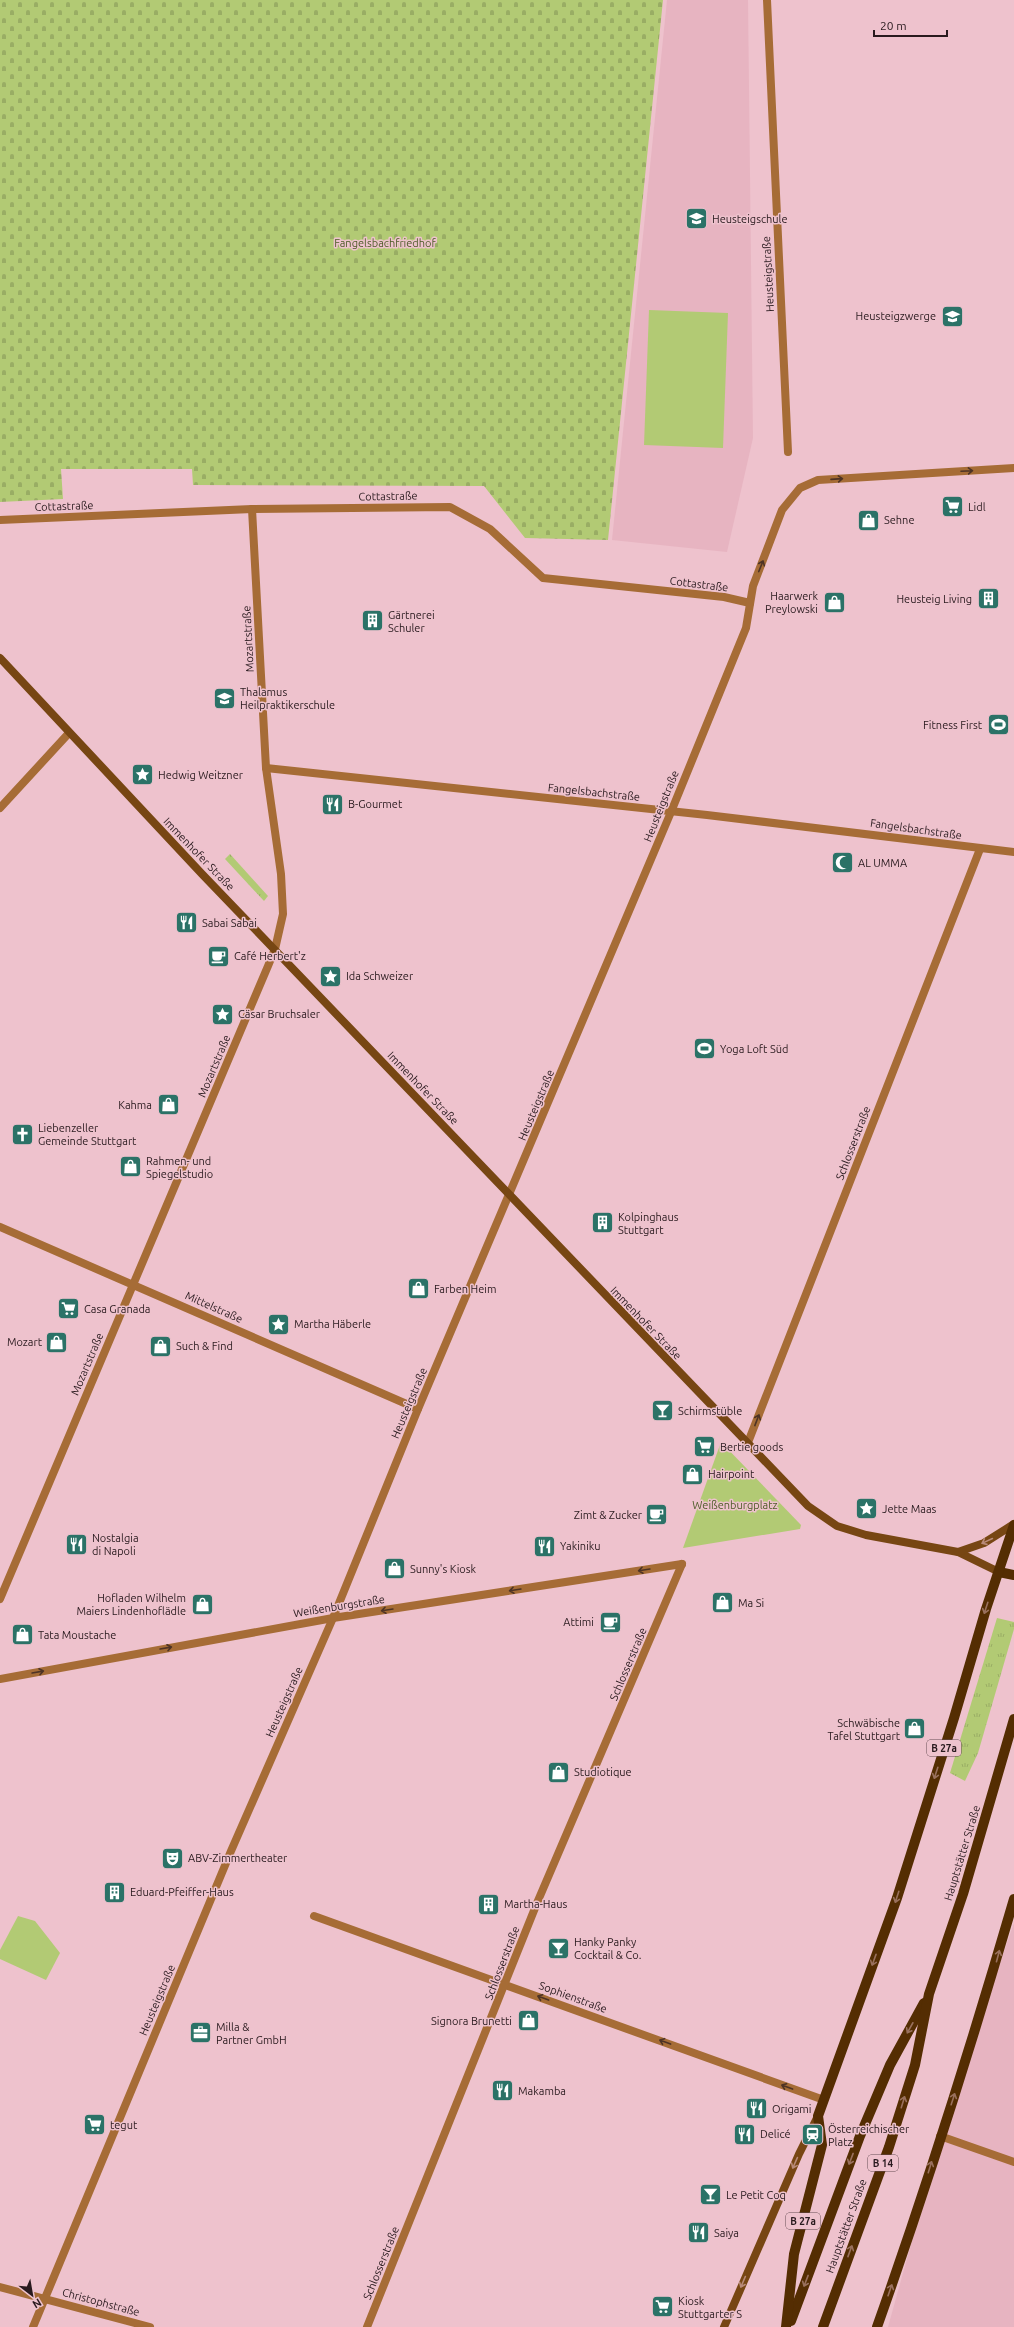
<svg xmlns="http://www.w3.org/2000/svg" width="1014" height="2327" viewBox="0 0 1014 2327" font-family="Ubuntu,sans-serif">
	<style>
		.built { fill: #e7b4c1 }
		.grass { fill: url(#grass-tufts) }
		.cemetery { fill: url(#cemetery-stones) }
		.green { fill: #b2ca74 }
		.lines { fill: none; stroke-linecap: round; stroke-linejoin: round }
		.street { stroke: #a66c36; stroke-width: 8 }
		.secondary { stroke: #774613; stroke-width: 8 }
		.primary { stroke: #542d02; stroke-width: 10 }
		.oneway { stroke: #4e3325 }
		.oneway2 { stroke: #b88a79 }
		.oneway3 { stroke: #99705d }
		.labels { text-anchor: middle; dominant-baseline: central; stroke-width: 3; stroke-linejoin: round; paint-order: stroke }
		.shield { fill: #eec2cd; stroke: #644c52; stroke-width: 1 }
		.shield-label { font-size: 10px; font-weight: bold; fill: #291a1e }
		.poi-label { font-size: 11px; fill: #291a1e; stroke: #eec2cd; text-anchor: start }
		.park-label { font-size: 11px; fill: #4f5d29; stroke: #eec2cd }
		.street-label { font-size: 11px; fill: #291a1e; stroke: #eec2cd }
	</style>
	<defs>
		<pattern id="grass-tufts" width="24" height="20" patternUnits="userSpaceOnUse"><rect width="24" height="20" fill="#b2ca74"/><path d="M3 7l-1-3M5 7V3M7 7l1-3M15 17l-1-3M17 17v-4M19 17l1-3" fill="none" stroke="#99ad64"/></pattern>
		<pattern id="cemetery-stones" width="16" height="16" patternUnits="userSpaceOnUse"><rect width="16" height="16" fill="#b2ca74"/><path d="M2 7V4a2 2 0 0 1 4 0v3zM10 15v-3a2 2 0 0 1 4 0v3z" fill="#99ad64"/></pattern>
	</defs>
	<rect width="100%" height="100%" fill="#eec2cd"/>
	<g class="built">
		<polygon points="667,0 748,0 753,438 727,552 612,540"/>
		<polygon points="1014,1923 1014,2327 888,2327 947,2115"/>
	</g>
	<g class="grass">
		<polygon points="230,854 268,896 264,901 225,859"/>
		<polygon points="997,1618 1014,1622 1014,1629 978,1753 965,1781 950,1773"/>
	</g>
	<polygon class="cemetery" points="0,0 663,0 608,540 525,538 484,486 193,485 192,469 61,469 63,499 0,502"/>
	<g class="green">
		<polygon points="649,310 728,313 723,448 644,445"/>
		<polygon points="721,1442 801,1525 800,1529 683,1548"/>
		<polygon points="18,1916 35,1921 60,1953 46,1980 0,1959 0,1950"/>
	</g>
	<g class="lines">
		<g class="street">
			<polyline points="767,0 788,452"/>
			<polyline points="0,520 252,509 450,507 490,529 543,578 724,597 750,603"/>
			<polyline points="266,768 707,815 1014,852"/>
			<polyline points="0,808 69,733"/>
			<polyline points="0,1227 418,1409"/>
			<polyline points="747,1445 980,849"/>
			<polyline points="0,1599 268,966 275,949 283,914 281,874 266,768 252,509"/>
			<polyline points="0,1679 333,1618 682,1564"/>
			<polyline points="314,1916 824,2100"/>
			<polyline points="940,2136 1014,2162"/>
			<polyline points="0,2287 150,2327"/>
			<polyline points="33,2327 231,1851 333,1618 418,1409 671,812 746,628 753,586 782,510 800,488 818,480 1014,468"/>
			<polyline points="367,2327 537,1903 682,1564"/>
		</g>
		<g class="secondary">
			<polyline points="0,658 202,874 808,1506 837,1526 866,1535 958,1552 999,1572"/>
			<polyline points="958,1552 984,1543 1014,1524"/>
			<polyline points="724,2327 799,2154 818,2116"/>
		</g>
		<g class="primary">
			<polyline points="999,1572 1014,1575"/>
			<polyline points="791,2321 860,2136 890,2065 924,2003"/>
			<polyline points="786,2327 794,2254 822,2145 818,2116 897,1898 954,1718 986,1609 1014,1525"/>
			<polyline points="823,2327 889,2147 915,2065 929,1994 963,1894 1014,1719"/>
			<path d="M877,2327c50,-141 95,-284 137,-428"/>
		</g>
	</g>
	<defs><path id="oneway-shaft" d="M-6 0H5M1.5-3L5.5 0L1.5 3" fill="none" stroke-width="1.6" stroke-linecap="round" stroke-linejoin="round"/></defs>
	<g class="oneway">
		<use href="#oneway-shaft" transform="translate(967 471) rotate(-3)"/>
		<use href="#oneway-shaft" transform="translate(837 479) rotate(-4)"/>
		<use href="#oneway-shaft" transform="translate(761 566) rotate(-68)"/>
		<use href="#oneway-shaft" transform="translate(757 1420) rotate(-69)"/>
		<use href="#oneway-shaft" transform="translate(644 1570) rotate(171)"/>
		<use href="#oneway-shaft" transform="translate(515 1590) rotate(171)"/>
		<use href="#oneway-shaft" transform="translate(387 1610) rotate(171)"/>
		<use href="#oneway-shaft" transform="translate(166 1648) rotate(-10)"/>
		<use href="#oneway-shaft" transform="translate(38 1672) rotate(-10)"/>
		<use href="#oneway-shaft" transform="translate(543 1998) rotate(-160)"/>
		<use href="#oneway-shaft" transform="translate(665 2042) rotate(-160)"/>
		<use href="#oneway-shaft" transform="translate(787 2087) rotate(-160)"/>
	</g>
	<g class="oneway2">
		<use href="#oneway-shaft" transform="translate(987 1541) rotate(155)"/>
		<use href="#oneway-shaft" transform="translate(795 2163) rotate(114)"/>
		<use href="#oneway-shaft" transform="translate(743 2282) rotate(113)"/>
	</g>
	<g class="oneway3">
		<use href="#oneway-shaft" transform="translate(986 1608) rotate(108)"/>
		<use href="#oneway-shaft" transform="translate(936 1773) rotate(108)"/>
		<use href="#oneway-shaft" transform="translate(897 1897) rotate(108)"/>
		<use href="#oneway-shaft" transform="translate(998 1956) rotate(-75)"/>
		<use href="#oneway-shaft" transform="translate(874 1960) rotate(110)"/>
		<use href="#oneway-shaft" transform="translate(910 2028) rotate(119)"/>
		<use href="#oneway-shaft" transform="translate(953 2099) rotate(-72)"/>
		<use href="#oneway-shaft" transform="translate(903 2102) rotate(-73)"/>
		<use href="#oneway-shaft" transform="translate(851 2159) rotate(111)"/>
		<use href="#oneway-shaft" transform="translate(930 2167) rotate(-73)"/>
		<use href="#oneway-shaft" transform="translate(850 2251) rotate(-70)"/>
		<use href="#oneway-shaft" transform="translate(806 2281) rotate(111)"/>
		<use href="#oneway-shaft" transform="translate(890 2290) rotate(-71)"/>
	</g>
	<defs>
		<symbol id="school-square" viewBox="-11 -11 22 22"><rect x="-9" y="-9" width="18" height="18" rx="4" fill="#2b7267" stroke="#eec2cd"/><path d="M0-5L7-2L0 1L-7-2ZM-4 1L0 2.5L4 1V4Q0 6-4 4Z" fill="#fff"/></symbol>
		<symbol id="supermarket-square" viewBox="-11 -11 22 22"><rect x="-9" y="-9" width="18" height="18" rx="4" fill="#2b7267" stroke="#eec2cd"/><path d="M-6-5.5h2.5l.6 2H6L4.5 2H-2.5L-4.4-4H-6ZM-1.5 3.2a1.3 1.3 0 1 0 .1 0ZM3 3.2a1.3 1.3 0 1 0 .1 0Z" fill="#fff"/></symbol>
		<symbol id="shop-square" viewBox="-11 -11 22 22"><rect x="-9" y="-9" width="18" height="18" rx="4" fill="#2b7267" stroke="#eec2cd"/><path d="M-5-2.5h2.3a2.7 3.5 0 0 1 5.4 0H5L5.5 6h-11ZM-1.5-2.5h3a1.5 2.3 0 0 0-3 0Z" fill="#fff"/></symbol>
		<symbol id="building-square" viewBox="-11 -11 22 22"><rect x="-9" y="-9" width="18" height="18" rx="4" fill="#2b7267" stroke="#eec2cd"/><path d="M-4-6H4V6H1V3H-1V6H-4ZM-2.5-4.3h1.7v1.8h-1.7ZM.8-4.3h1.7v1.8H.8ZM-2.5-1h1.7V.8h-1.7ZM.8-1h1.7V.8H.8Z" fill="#fff"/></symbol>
		<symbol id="university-square" viewBox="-11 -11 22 22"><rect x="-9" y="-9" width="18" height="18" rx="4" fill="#2b7267" stroke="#eec2cd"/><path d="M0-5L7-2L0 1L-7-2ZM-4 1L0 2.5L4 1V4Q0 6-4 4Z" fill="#fff"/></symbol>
		<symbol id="stadium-square" viewBox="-11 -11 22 22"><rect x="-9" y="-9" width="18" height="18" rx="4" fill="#2b7267" stroke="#eec2cd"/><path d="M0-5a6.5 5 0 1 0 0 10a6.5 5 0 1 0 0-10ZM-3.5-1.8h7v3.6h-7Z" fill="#fff"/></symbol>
		<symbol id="sight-square" viewBox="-11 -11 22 22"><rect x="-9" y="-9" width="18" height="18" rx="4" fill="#2b7267" stroke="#eec2cd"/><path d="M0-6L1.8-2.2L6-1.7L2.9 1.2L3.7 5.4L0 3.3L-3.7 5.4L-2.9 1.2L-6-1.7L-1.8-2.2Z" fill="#fff"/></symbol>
		<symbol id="restaurant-square" viewBox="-11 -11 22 22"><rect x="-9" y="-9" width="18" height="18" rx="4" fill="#2b7267" stroke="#eec2cd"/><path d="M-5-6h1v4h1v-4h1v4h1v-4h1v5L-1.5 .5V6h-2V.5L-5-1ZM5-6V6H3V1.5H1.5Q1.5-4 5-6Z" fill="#fff"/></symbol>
		<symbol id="mosque-square" viewBox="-11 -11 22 22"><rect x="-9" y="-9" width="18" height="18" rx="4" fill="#2b7267" stroke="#eec2cd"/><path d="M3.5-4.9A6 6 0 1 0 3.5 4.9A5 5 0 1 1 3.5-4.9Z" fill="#fff"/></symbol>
		<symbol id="cafe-square" viewBox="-11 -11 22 22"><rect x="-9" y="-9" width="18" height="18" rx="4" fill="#2b7267" stroke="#eec2cd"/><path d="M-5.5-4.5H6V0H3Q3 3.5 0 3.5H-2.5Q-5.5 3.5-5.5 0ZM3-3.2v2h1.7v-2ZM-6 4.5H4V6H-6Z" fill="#fff"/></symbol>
		<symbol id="church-square" viewBox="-11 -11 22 22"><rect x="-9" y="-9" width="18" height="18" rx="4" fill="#2b7267" stroke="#eec2cd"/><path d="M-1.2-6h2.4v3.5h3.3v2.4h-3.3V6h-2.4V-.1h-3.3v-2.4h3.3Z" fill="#fff"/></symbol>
		<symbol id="bar-square" viewBox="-11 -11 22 22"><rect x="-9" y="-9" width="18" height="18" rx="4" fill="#2b7267" stroke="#eec2cd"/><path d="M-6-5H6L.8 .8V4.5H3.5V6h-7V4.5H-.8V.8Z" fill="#fff"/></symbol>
		<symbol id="theatre-square" viewBox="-11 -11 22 22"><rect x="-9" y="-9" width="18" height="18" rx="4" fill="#2b7267" stroke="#eec2cd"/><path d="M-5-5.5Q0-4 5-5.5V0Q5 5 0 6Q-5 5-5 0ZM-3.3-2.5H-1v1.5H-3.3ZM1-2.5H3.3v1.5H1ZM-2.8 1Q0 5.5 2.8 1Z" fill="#fff"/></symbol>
		<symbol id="office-square" viewBox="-11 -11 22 22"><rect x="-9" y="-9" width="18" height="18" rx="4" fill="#2b7267" stroke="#eec2cd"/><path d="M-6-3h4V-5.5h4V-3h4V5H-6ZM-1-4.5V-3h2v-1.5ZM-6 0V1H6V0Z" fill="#fff"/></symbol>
		<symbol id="station-square" viewBox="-11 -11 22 22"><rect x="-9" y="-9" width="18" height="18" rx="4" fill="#2b7267" stroke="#eec2cd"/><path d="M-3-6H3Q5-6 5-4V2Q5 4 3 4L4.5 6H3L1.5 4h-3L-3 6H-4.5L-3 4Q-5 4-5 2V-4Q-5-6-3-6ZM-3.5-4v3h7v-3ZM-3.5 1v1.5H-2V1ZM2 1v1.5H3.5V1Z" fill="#fff"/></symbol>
	</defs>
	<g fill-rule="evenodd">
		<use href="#school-square" x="684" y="206" width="25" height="25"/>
		<use href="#school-square" x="940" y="304" width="25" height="25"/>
		<use href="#supermarket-square" x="940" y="494" width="25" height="25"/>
		<use href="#shop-square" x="856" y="508" width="25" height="25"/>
		<use href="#building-square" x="976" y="586" width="25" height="25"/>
		<use href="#shop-square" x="822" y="590" width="25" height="25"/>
		<use href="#building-square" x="360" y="608" width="25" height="25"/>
		<use href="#university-square" x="212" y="686" width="25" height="25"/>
		<use href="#stadium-square" x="986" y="712" width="25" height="25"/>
		<use href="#sight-square" x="130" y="762" width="25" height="25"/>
		<use href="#restaurant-square" x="320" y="792" width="25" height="25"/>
		<use href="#mosque-square" x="830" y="850" width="25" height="25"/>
		<use href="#restaurant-square" x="174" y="910" width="25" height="25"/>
		<use href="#cafe-square" x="206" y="944" width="25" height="25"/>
		<use href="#sight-square" x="318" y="964" width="25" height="25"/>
		<use href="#sight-square" x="210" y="1002" width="25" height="25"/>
		<use href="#stadium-square" x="692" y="1036" width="25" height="25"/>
		<use href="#shop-square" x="156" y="1092" width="25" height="25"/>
		<use href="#church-square" x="10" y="1122" width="25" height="25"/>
		<use href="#shop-square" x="118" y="1154" width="25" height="25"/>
		<use href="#building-square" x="590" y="1210" width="25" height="25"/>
		<use href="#shop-square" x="406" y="1276" width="25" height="25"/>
		<use href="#supermarket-square" x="56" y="1296" width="25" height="25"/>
		<use href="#sight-square" x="266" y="1312" width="25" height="25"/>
		<use href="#shop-square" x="44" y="1330" width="25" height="25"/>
		<use href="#shop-square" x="148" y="1334" width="25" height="25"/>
		<use href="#bar-square" x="650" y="1398" width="25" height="25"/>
		<use href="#supermarket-square" x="692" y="1434" width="25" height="25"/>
		<use href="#shop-square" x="680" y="1462" width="25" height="25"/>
		<use href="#sight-square" x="854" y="1496" width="25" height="25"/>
		<use href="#cafe-square" x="644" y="1502" width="25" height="25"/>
		<use href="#restaurant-square" x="64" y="1532" width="25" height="25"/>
		<use href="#restaurant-square" x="532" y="1534" width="25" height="25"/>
		<use href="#shop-square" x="382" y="1556" width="25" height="25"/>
		<use href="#shop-square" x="710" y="1590" width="25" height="25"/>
		<use href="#shop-square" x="190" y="1592" width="25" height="25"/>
		<use href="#cafe-square" x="598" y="1610" width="25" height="25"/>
		<use href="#shop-square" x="10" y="1622" width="25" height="25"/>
		<use href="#shop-square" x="902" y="1716" width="25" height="25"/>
		<use href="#shop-square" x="546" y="1760" width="25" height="25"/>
		<use href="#theatre-square" x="160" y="1846" width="25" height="25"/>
		<use href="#building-square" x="102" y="1880" width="25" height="25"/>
		<use href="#building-square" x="476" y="1892" width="25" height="25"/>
		<use href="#bar-square" x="546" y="1936" width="25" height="25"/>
		<use href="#shop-square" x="516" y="2008" width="25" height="25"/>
		<use href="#office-square" x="188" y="2020" width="25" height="25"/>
		<use href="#restaurant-square" x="490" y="2078" width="25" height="25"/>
		<use href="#restaurant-square" x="744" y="2096" width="25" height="25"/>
		<use href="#supermarket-square" x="82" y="2112" width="25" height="25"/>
		<use href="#restaurant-square" x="732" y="2122" width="25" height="25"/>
		<use href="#station-square" x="800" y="2122" width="25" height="25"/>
		<use href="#bar-square" x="698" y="2182" width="25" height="25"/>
		<use href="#restaurant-square" x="686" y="2220" width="25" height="25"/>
		<use href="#supermarket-square" x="650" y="2294" width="25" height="25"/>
	</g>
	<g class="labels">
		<g class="shield">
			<rect x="927" y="1740" width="34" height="16" rx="3"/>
			<rect x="868" y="2155" width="30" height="16" rx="3"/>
			<rect x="786" y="2213" width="34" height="16" rx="3"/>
		</g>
		<g class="shield-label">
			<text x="944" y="1748">B 27a</text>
			<text x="883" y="2163">B 14</text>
			<text x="803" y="2221">B 27a</text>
		</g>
		<g class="poi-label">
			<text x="712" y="219">Heusteigschule</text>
			<text x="936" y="316" text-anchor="end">Heusteigzwerge</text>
			<text x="968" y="507">Lidl</text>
			<text x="884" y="520">Sehne</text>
			<text x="818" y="596" text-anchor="end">Haarwerk<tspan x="818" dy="13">Preylowski</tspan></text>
			<text x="972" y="599" text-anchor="end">Heusteig Living</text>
			<text x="388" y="615">Gärtnerei<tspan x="388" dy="13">Schuler</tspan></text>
			<text x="240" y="692">Thalamus<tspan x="240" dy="13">Heilpraktikerschule</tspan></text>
			<text x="982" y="725" text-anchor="end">Fitness First</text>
			<text x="158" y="775">Hedwig Weitzner</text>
			<text x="348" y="804">B-Gourmet</text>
			<text x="858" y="863">AL UMMA</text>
			<text x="202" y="923">Sabai Sabai</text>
			<text x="234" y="956">Café Herbert'z</text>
			<text x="346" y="976">Ida Schweizer</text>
			<text x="238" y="1014">Cäsar Bruchsaler</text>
			<text x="720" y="1049">Yoga Loft Süd</text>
			<text x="152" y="1105" text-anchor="end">Kahma</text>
			<text x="38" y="1128">Liebenzeller<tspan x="38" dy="13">Gemeinde Stuttgart</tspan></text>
			<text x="146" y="1161">Rahmen- und<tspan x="146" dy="13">Spiegelstudio</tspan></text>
			<text x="618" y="1217">Kolpinghaus<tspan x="618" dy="13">Stuttgart</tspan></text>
			<text x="434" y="1289">Farben Heim</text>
			<text x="84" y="1309">Casa Granada</text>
			<text x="294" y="1324">Martha Häberle</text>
			<text x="42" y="1342" text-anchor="end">Mozart</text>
			<text x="176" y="1346">Such &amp; Find</text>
			<text x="678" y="1411">Schirmstüble</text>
			<text x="720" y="1447">Bertie goods</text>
			<text x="708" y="1474">Hairpoint</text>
			<text x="882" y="1509">Jette Maas</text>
			<text x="642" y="1515" text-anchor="end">Zimt &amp; Zucker</text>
			<text x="92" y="1538">Nostalgia<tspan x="92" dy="13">di Napoli</tspan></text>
			<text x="560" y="1546">Yakiniku</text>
			<text x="410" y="1569">Sunny's Kiosk</text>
			<text x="186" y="1598" text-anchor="end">Hofladen Wilhelm<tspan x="186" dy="13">Maiers Lindenhoflädle</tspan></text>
			<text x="738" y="1603">Ma Si</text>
			<text x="594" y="1622" text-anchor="end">Attimi</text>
			<text x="38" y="1635">Tata Moustache</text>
			<text x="900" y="1723" text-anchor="end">Schwäbische<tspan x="900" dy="13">Tafel Stuttgart</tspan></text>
			<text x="574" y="1772">Studiotique</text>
			<text x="188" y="1858">ABV-Zimmertheater</text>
			<text x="130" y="1892">Eduard-Pfeiffer-Haus</text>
			<text x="504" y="1904">Martha-Haus</text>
			<text x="574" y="1942">Hanky Panky<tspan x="574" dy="13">Cocktail &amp; Co.</tspan></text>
			<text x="512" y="2021" text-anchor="end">Signora Brunetti</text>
			<text x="216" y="2027">Milla &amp;<tspan x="216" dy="13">Partner GmbH</tspan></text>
			<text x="518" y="2091">Makamba</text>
			<text x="772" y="2109">Origami</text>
			<text x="110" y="2125">tegut</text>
			<text x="828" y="2129">Österreichischer<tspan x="828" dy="13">Platz</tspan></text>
			<text x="760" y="2134">Delicé</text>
			<text x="726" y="2195">Le Petit Coq</text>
			<text x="714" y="2233">Saiya</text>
			<text x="678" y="2301">Kiosk<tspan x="678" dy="13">Stuttgarter S</tspan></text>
		</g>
		<g class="park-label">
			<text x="385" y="243">Fangelsbachfriedhof</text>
			<text x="735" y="1505">Weißenburgplatz</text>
		</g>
		<g class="street-label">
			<text transform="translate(768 274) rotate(-93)">Heusteigstraße</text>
			<text transform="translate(388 496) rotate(-1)">Cottastraße</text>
			<text transform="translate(64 506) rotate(-2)">Cottastraße</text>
			<text transform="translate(699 584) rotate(7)">Cottastraße</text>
			<text transform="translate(248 639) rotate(-93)">Mozartstraße</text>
			<text transform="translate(594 792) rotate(6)">Fangelsbachstraße</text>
			<text transform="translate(661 806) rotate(-68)">Heusteigstraße</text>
			<text transform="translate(916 829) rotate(8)">Fangelsbachstraße</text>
			<text transform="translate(199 854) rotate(46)">Immenhofer Straße</text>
			<text transform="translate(214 1066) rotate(-67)">Mozartstraße</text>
			<text transform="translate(423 1088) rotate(46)">Immenhofer Straße</text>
			<text transform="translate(536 1105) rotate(-67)">Heusteigstraße</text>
			<text transform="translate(853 1143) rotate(-69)">Schlosserstraße</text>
			<text transform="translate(214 1307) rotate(24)">Mittelstraße</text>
			<text transform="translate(646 1323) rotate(46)">Immenhofer Straße</text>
			<text transform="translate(87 1364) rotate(-67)">Mozartstraße</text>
			<text transform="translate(409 1403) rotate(-67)">Heusteigstraße</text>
			<text transform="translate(339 1606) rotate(-9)">Weißenburgstraße</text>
			<text transform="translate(628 1664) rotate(-67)">Schlosserstraße</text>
			<text transform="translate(284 1702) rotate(-66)">Heusteigstraße</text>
			<text transform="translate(962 1853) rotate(-73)">Hauptstätter Straße</text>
			<text transform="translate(502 1963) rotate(-69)">Schlosserstraße</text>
			<text transform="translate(573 1997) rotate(20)">Sophienstraße</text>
			<text transform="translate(157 2000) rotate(-67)">Heusteigstraße</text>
			<text transform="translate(846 2226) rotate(-70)">Hauptstätter Straße</text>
			<text transform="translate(381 2263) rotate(-68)">Schlosserstraße</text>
			<text transform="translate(101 2302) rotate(15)">Christophstraße</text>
		</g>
	</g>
	<g transform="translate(32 2295) rotate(149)" stroke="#eec2cd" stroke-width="3" paint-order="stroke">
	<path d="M0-3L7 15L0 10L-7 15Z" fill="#291a1e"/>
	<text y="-6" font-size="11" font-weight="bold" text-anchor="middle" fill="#291a1e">N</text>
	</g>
	<path d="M874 30v6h73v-6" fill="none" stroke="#291a1e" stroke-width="2"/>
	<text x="880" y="30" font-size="12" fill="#291a1e" stroke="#eec2cd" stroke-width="3" paint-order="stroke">20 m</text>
</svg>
